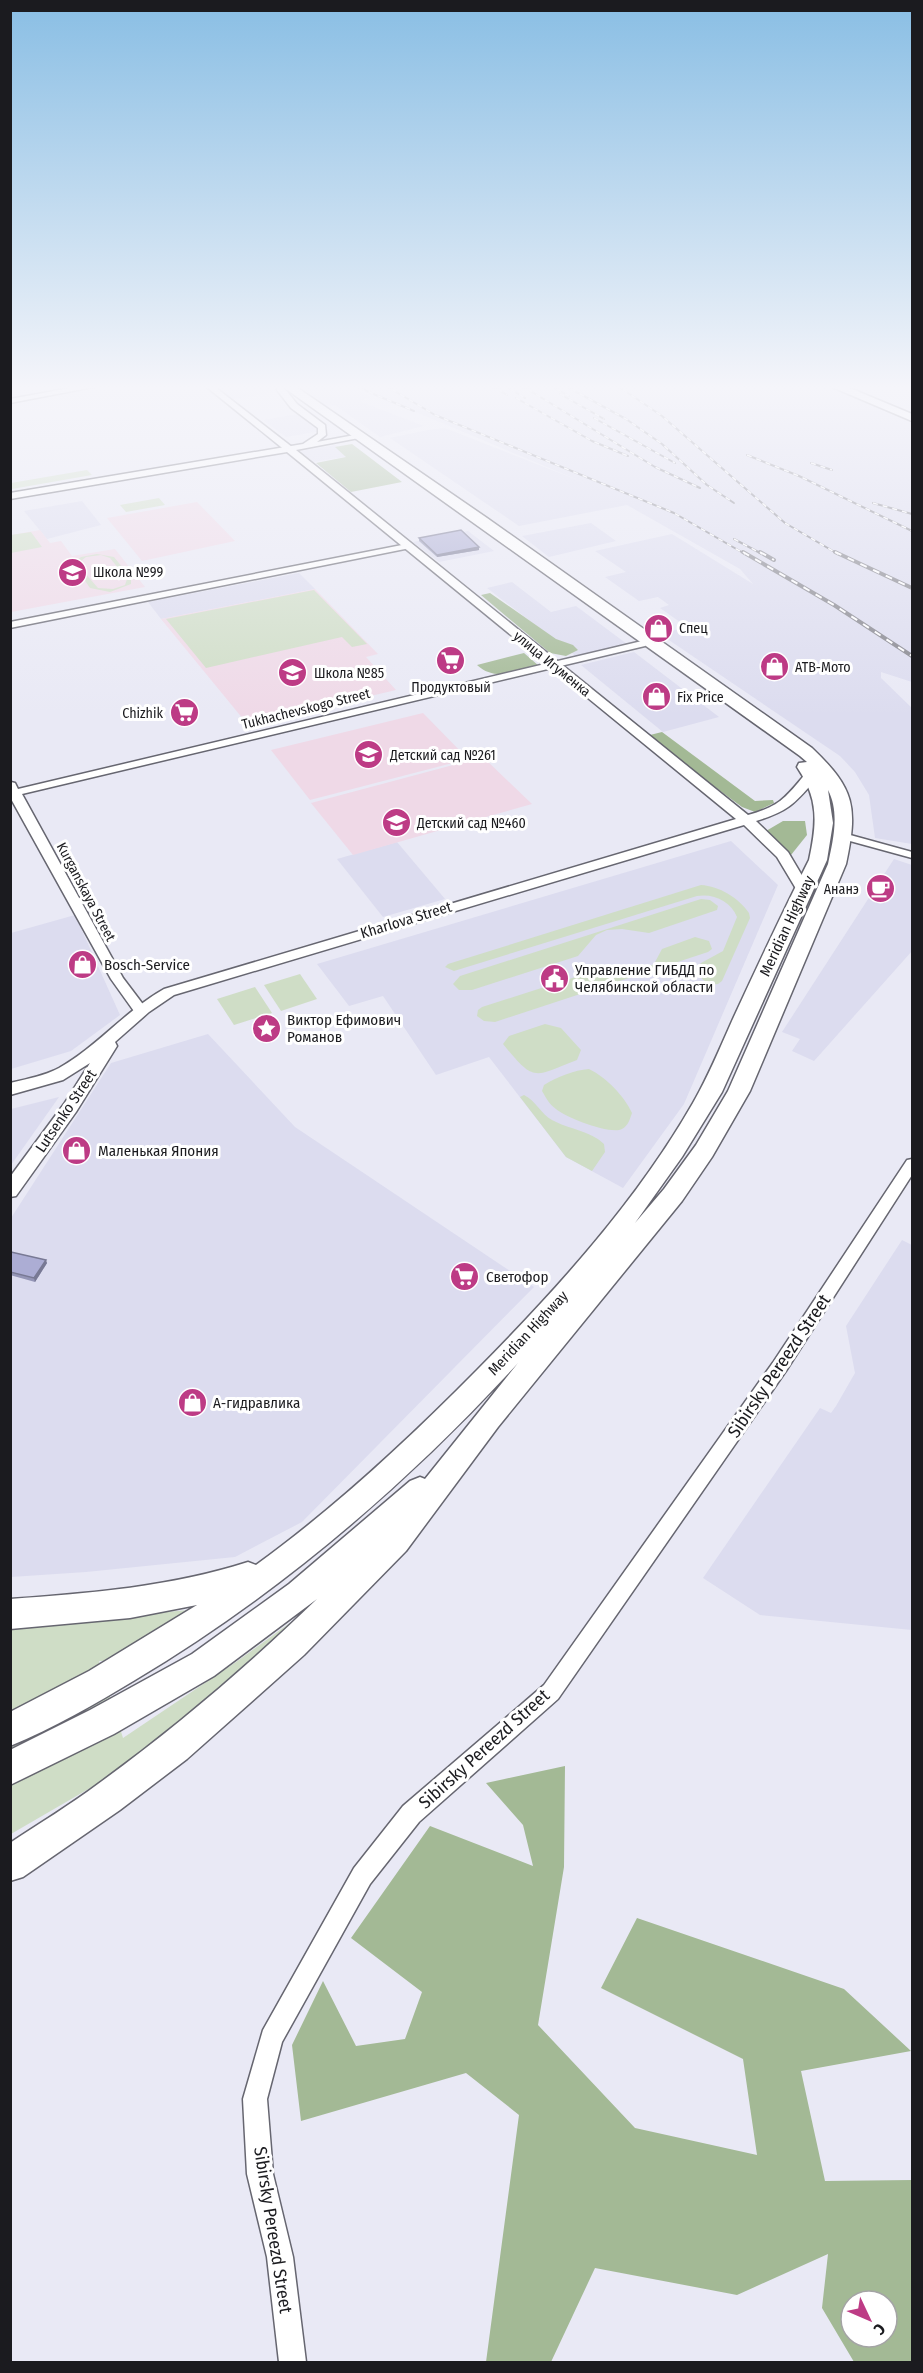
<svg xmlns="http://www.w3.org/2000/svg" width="923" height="2373" viewBox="0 0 923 2373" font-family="'Fira Sans Condensed',sans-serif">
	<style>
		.built { fill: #dcdcef }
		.education { fill: #efd9e7 }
		.green { fill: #cfddc6; fill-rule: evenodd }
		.forest { fill: #a3b995; fill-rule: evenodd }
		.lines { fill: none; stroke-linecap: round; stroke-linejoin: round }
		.minor-casing { stroke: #666670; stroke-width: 3 }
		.tertiary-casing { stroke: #666670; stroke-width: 3 }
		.primary-casing { stroke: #666670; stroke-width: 3 }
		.minor { fill: #fff; fill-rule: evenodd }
		.tertiary { fill: #fff; fill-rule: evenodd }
		.primary { fill: #fff; fill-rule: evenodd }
		.rail-far1-casing { stroke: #83838b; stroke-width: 2 }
		.rail-casing { stroke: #83838b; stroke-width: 4 }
		.rail-far1 { stroke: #fff; stroke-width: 1.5; stroke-dasharray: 5; stroke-linecap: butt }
		.rail { stroke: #fff; stroke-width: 2; stroke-dasharray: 7; stroke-linecap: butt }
		.wall { fill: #9495b6 }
		.shaded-wall { fill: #787994 }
		.building { fill: #acadd4; stroke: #787994; stroke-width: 1.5 }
		.labels { text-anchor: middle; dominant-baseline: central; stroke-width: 6; stroke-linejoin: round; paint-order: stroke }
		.far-poi-label { font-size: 14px; fill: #1b1b1f; stroke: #fff; text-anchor: start }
		.far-street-label { font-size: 14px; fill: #1b1b1f; stroke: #fff }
		.street-label { font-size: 15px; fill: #1b1b1f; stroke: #fff }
		.poi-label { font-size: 15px; fill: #1b1b1f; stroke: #fff; text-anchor: start }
		.near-street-label { font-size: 18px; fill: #1b1b1f; stroke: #fff }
	</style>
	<rect width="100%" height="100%" fill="#e9e9f5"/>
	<g class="built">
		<polygon points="212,384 267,384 278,392 233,399"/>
		<polygon points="290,384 344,384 372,397 359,401 424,426 380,437 335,405 320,404"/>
		<polygon points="349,384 826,384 912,423 912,682 881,672 881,678 912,708 912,844 875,838 869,795 855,772 840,756 660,634 687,627 660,608 669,605 658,597 639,601 605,577 626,572 595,551 672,534 753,584 740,569 627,505 519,526 390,438 428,430 445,428 580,481"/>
		<polygon points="298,414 321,431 286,437 263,420"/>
		<polygon points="336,445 350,456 313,462 300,451"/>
		<polygon points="82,501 101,525 47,539 24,511"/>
		<polygon points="591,523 616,541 549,557 522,536"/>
		<polygon points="468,531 494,551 439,562 413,542"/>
		<polygon points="299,573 315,589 161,619 148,602"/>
		<polygon points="512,582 551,612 576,606 627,644 577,657 487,588"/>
		<polygon points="634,652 719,717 663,732 581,665"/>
		<polygon points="731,841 778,885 684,1104 623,1188 566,1157 489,1057 436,1075 383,996 349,1006 317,964"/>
		<polygon points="397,842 445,899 383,917 337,859"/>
		<polygon points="894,859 912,865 912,951 814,1061 792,1051 800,1039 782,1032"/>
		<polygon points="75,915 120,1015 71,1051 11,1069 11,933"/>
		<polygon points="208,1034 295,1127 534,1287 302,1522 235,1557 86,1572 11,1577 11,1218 111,1063"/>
		<polygon points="59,1097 11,1165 11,1109"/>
		<polygon points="902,1240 912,1245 912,1630 760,1615 703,1578 820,1408 831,1413 836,1406 855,1373 846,1326"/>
	</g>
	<g class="education">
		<polygon points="197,502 235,541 142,561 107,518"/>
		<polygon points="40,530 50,543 61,541 72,556 115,549 145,587 11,612 11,535"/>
		<polygon points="315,589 378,654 366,657 396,690 248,725 161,619"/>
		<polygon points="423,713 468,759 310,800 271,750"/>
		<polygon points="483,757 532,804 353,855 311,803"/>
	</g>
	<g class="green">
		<polygon points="87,470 92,475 12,489 11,483"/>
		<polygon points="159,498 165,505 126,512 120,505"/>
		<polygon points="31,532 42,547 11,553 11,535"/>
		<path d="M97,554l17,3 17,21v6l-21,8 -20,-4 -17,-25 8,-6zM101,555l9,3 17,21 -2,6 -12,4 -15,-1 -21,-24 9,-7z"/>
		<polygon points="314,590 367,644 352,647 342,637 206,668 166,619"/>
		<path d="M701,885c18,1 38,13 48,28l1,5 -28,63 -4,3c-10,2 -19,-6 -22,-15l5,-6 22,-12 14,-34c-6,-16 -24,-24 -40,-21l-243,75 -9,-4 3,-3z"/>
		<polygon points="701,899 710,900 718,906 717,910 649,933 622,929 607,930 596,935 578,956 472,990 459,990 453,984 460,976"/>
		<polygon points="695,937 709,941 712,949 708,952 495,1022 484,1021 477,1016 478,1010 482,1007 591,972 638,973 654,964 662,949"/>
		<polygon points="300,974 317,999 281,1011 264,985"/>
		<polygon points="255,987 272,1013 234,1025 217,999"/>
		<path d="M545,1024l16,4 20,22 -4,10c-44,17 -42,23 -74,-16l6,-8z"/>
		<path d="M589,1069c17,8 36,28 43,44 -2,6 -4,13 -10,16 -11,6 -56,-11 -66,-20 -6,-4 -10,-11 -14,-18l2,-6c13,-8 30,-15 45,-16z"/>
		<path d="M524,1095c12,6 17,19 28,25 16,9 39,11 52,24l1,8 -13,19 -26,-14 -46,-60z"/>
		<polygon points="328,1595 231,1684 104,1780 11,1834 11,1625 189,1610 103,1661 99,1661 123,1738 236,1662"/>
	</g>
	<g class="forest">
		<polygon points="352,444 402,482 351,492 316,463 346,457 335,447"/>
		<polygon points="490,593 556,639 573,645 578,650 566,656 550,653 481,595"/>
		<path d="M524,653l15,13c-21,5 -44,16 -62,-1z"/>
		<polygon points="662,732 755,801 773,800 774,803 755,812 742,807 646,736"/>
		<polygon points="783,821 805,821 807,835 791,855 785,852 766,831"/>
		<path d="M565,1766l-1,101 -26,158 97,103 122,27 -14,-96 -142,-71 36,-70 207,71 67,62 -110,20 24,110 87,-1v182h-58l-32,-54 6,-54 -91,41 -142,-27 -44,94h-65l33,-247 -53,-42 -165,48 -9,-76 31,-64 33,65 49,-7 17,-47 -71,-54 79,-112 103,40 -10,-41 -37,-42zM851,2301h36v36h-36z"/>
	</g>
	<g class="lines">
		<defs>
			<g id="minor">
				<polygon points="92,384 109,384 10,403 10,399"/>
				<polygon points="203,384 211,384 292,447 292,451 286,451"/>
				<polygon points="407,544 410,544 410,548 10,628 10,622"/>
				<polygon points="642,641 647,644 645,646 22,794 123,978 148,1011 141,1015 136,1014 111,979 10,797 11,782 15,783 18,789"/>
				<polygon points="843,833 912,852 912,858 839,838 837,836"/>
				<polygon points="912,1159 912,1175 786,1371 558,1699 419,1822 370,1884 282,2042 267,2099 273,2174 293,2257 306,2362 279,2362 267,2257 247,2174 243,2099 263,2030 354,1868 403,1806 544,1685 774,1361 907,1160"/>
			</g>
			<path id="tertiary" d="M278,388h6l13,16 28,21 1,10 -9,7 43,-8 4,3 -68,13 452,365c33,-9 38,-18 59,-43h10l1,3 -1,3c-23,26 -28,33 -61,43l32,31 22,37 -7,4 -5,-1 -21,-35 -33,-32 -570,170 -25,17 -34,30 2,4 -41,66 -60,84 -6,1v-20l54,-73 26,-41 -27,17 -53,15v-12c17,-4 34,-7 49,-15 39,-22 66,-57 105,-79l572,-170 -449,-367 -277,47v-6l293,-49 15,-10v-6l-27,-20 -14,-18z"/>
			<g id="primary">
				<path d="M279,384h13l195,134 325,230c43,41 46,59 34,116l-96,227 -38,66 -30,44 -184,226 -92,124 -102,104 -117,104 -67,51 -97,67 -13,4v-38c30,-20 60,-38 88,-59 77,-56 151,-119 219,-185l-103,77 -100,58 -104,51v-35l80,-40 102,-56 97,-70 121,-103 10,-4 5,2 93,-116c-113,123 -239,231 -383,317 -40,24 -81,48 -125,66v-34l79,-41 108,-66 -67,13 -120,11v-30c81,-6 160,-12 238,-37l8,3c80,-58 153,-126 222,-196 79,-80 159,-168 215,-266 15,-26 27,-55 39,-82 25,-54 50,-108 77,-161 8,-37 10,-61 -12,-93l2,-4 8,-1 -7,-6zM828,790c12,23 5,50 0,74l-100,227 -32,54 -32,44 -29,34 47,-66 40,-65 105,-232 6,-37z"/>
				<polygon points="825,384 840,384 912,414 912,421"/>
			</g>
		</defs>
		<use href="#minor" class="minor-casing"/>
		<use href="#tertiary" class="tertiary-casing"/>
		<use href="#primary" class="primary-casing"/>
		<use href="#minor" class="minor"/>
		<use href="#tertiary" class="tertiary"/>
		<use href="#primary" class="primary"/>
		<defs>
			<g id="rail-far1">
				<polyline points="350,384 414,411"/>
				<polyline points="383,384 435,415 674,513 745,554"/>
				<polyline points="489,384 507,395"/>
				<polyline points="502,384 525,398"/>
				<polyline points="519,384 655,467 700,488"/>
				<polyline points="548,384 569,396"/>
				<polyline points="562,384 626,419 662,444 707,485 734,503"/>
				<polyline points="615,384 662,416 785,523 838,554"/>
				<polyline points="560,394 604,419"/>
				<polyline points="516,398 592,441 628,456"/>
				<polyline points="594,418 675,463"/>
				<polyline points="747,455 799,476 912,531"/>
				<polyline points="811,463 832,470"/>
				<polyline points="873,503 912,514"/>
				<polyline points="734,539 762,554"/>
			</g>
			<g id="rail">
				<polyline points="743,552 834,605 912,656"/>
				<polyline points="760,552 774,560"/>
				<polyline points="835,552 912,588"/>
			</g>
		</defs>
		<use href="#rail-far1" class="rail-far1-casing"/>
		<use href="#rail" class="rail-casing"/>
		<use href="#rail-far1" class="rail-far1"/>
		<use href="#rail" class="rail"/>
	</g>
	<g class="wall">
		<polygon points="419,538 479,550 437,557 419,541"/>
		<polygon points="10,1252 47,1263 35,1282 10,1275"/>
	</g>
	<g class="shaded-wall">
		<polygon points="479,547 479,550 437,557 437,555"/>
		<polygon points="46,1260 47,1263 35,1282 34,1278"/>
	</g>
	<g class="building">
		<polygon points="461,530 479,547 437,555 419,538"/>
		<polygon points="10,1252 11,1252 46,1260 34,1278 10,1272"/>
	</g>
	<linearGradient id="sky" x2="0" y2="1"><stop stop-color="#89bee4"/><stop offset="0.54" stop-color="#f5f5fa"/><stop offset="1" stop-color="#f5f5fa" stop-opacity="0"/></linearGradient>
	<rect width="923" height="717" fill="url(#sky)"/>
	<defs>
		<symbol id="school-disc" viewBox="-11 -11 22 22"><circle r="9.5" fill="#bd3b85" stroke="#fff"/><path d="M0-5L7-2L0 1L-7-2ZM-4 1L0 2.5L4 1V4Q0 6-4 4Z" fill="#fff"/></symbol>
		<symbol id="shop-disc" viewBox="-11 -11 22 22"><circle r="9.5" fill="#bd3b85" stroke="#fff"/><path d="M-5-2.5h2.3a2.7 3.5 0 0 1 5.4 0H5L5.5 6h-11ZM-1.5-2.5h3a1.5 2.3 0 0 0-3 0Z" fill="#fff"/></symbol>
		<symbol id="supermarket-disc" viewBox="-11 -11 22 22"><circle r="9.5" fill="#bd3b85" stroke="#fff"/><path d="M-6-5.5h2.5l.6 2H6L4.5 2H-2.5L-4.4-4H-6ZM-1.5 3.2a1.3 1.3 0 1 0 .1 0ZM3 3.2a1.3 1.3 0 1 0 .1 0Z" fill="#fff"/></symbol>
		<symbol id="cafe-disc" viewBox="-11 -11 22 22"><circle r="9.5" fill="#bd3b85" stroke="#fff"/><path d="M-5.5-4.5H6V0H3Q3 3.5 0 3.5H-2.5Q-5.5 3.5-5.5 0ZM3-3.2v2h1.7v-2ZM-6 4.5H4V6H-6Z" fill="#fff"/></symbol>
		<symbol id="civic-disc" viewBox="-11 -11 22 22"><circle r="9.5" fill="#bd3b85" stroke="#fff"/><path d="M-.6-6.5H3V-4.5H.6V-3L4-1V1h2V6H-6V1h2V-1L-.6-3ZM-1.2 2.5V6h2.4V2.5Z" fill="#fff"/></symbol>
		<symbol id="sight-disc" viewBox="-11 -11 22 22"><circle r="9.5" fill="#bd3b85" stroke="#fff"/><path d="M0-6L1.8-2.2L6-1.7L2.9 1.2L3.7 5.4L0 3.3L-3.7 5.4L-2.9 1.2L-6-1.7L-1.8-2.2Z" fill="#fff"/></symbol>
	</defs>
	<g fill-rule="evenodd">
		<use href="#school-disc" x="56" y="556" width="33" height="33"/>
		<use href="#shop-disc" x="642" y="612" width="33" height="33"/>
		<use href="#supermarket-disc" x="434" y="644" width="33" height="33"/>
		<use href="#shop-disc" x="758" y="650" width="33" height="33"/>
		<use href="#school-disc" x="276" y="656" width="33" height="33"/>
		<use href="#shop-disc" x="640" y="680" width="33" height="33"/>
		<use href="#supermarket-disc" x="168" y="696" width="33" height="33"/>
		<use href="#school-disc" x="352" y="738" width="33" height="33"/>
		<use href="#school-disc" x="380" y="806" width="33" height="33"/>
		<use href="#cafe-disc" x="864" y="872" width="33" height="33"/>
		<use href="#shop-disc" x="66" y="948" width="33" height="33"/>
		<use href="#civic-disc" x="538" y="962" width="33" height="33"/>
		<use href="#sight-disc" x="250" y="1012" width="33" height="33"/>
		<use href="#shop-disc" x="60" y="1134" width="33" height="33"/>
		<use href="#supermarket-disc" x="448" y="1260" width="33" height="33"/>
		<use href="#shop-disc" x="176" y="1386" width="33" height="33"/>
	</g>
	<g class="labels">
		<g class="far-poi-label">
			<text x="93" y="572">Школа №99</text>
			<text x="679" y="628">Спец</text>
			<text x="795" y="667">АТВ-Мото</text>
			<text x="314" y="673">Школа №85</text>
			<text x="451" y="687" text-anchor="middle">Продуктовый</text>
			<text x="677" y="697">Fix Price</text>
			<text x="163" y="713" text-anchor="end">Chizhik</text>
			<text x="390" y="755">Детский сад №261</text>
			<text x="417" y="823">Детский сад №460</text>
			<text x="859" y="889" text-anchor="end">Ананэ</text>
		</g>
		<g class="far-street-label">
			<text transform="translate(552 664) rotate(39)">улица Игуменка</text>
			<text transform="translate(306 709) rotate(-14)">Tukhachevskogo Street</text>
			<text transform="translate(86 892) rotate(62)">Kurganskaya Street</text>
		</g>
		<g class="street-label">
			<text transform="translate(406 920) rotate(-17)">Kharlova Street</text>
			<text transform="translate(787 926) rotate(-65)">Meridian Highway</text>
			<text transform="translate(66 1111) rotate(-56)">Lutsenko Street</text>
			<text transform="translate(528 1333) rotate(-47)">Meridian Highway</text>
		</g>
		<g class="poi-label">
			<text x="104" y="965">Bosch-Service</text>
			<text x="575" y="970">Управление ГИБДД по<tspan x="575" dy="17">Челябинской области</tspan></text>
			<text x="287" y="1020">Виктор Ефимович<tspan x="287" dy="17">Романов</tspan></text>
			<text x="98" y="1151">Маленькая Япония</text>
			<text x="486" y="1277">Светофор</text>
			<text x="213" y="1403">А-гидравлика</text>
		</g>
		<g class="near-street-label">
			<text transform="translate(779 1366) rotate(-56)">Sibirsky Pereezd Street</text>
			<text transform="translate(484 1749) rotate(-42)">Sibirsky Pereezd Street</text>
			<text transform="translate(273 2230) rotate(81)">Sibirsky Pereezd Street</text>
		</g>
	</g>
	<rect width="923" height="2373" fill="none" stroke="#1b1b1f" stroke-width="24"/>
	<g transform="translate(869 2319) rotate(134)"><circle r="28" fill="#ffffff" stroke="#a4a4a5" stroke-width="1.5"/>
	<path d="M0-4.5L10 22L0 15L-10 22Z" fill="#bd3b85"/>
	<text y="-9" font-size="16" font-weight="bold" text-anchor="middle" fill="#1b1b1f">С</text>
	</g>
</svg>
